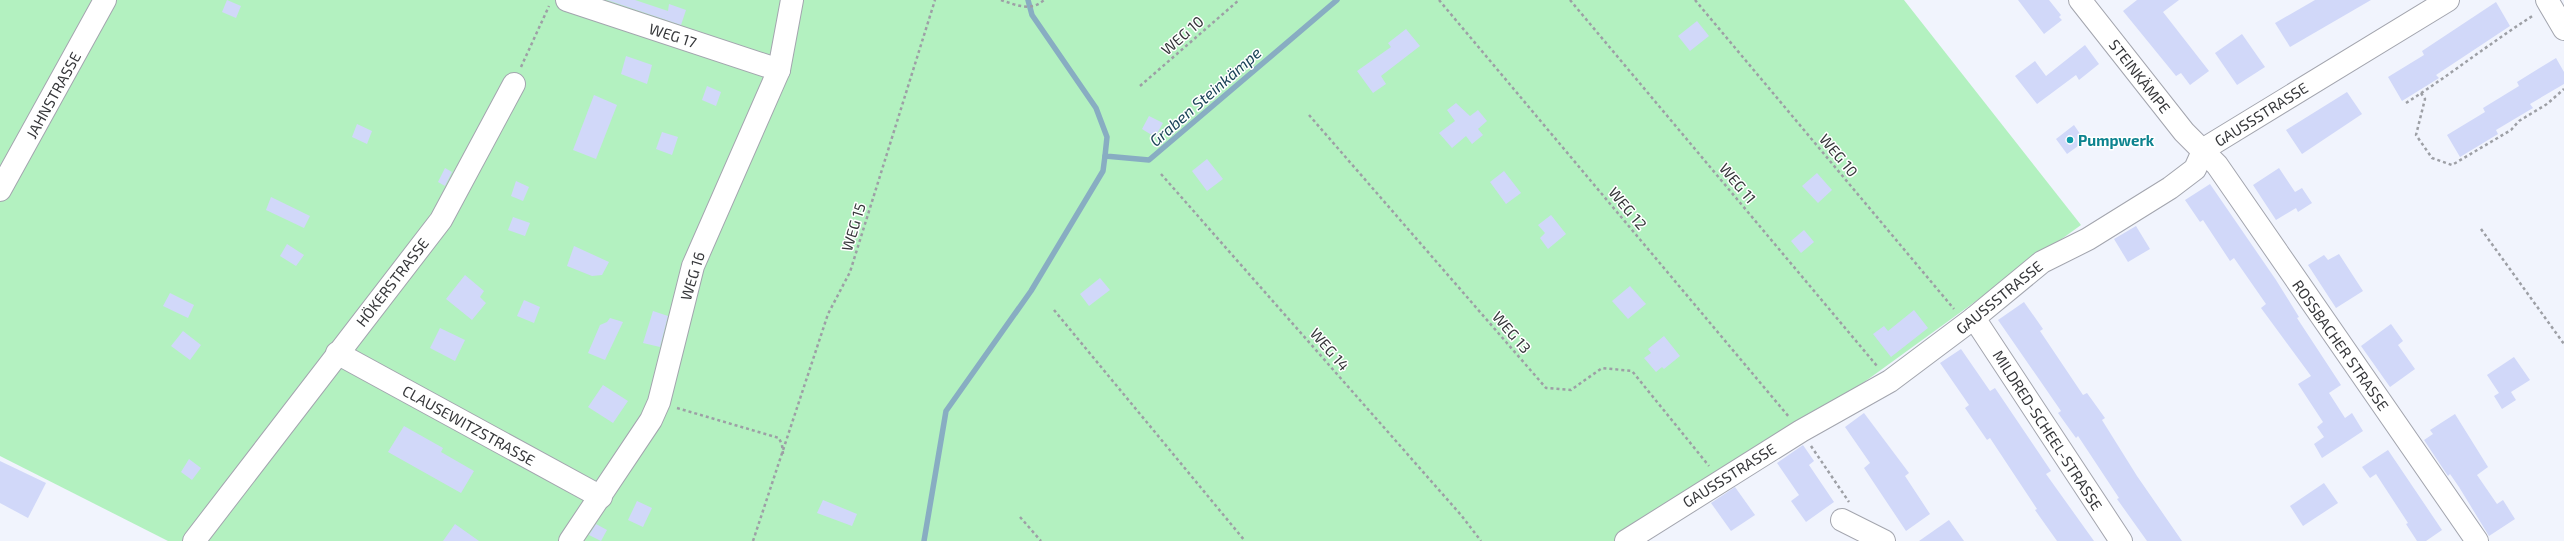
<svg xmlns="http://www.w3.org/2000/svg" width="2564" height="541" viewBox="0 0 2564 541" font-family="'Exo 2',sans-serif">
	<style>
		.green { fill: #b3f1c0 }
		.lines { fill: none; stroke-linecap: round; stroke-linejoin: round }
		.stream { stroke: #88adc2; stroke-width: 5.5 }
		.building { fill: #d1d8f9 }
		.minor-casing { stroke: #a3a5ae; stroke-width: 24 }
		.path { stroke: #9d9fa5; stroke-width: 2.5; stroke-dasharray: 3 3; stroke-linecap: butt }
		.minor { stroke: #fff; stroke-width: 22 }
		.culture-dot { fill: #0f9aa8; stroke: #fff; stroke-width: 1.5 }
		.labels { text-anchor: middle; dominant-baseline: central; stroke-width: 3; stroke-linejoin: round; paint-order: stroke }
		.street-label { font-size: 15px; fill: #36373a; stroke: #fff }
		.culture-label { font-size: 15px; font-weight: bold; fill: #0d838f; stroke: #fff; text-anchor: start }
		.water-label { font-size: 16px; font-style: italic; fill: #1b4458; stroke: #fff }
	</style>
	<rect width="100%" height="100%" fill="#f1f4fd"/>
	<polygon class="green" points="0,0 1904,0 2081,225 1645,541 168,541 0,456"/>
	<g class="lines">
		<g class="stream">
			<polyline points="1028,0 1032,15 1096,108 1107,137 1105,156 1149,160 1337,0"/>
			<polyline points="924,541 946,411 1031,291 1103,171 1105,156"/>
		</g>
	</g>
	<g class="building">
		<polygon points="227,0 241,6 236,18 222,12"/>
		<polygon points="607,0 635,0 668,11 669,4 686,10 681,25"/>
		<polygon points="2018,0 2049,0 2061,15 2059,17 2062,20 2044,34"/>
		<polygon points="2137,0 2179,0 2163,12 2209,71 2190,85 2181,73 2176,76 2123,11"/>
		<polygon points="2315,0 2371,0 2290,47 2275,23"/>
		<polygon points="2496,2 2510,26 2436,75 2439,78 2402,101 2388,77 2424,55 2422,51"/>
		<polygon points="1697,21 1709,36 1690,51 1678,36"/>
		<polygon points="1406,29 1420,46 1381,76 1386,84 1373,93 1357,71 1391,47 1388,43"/>
		<polygon points="2242,34 2265,67 2237,85 2215,53"/>
		<polygon points="2085,45 2099,64 2079,80 2076,75 2037,104 2015,76 2035,61 2046,76"/>
		<polygon points="626,56 652,65 647,84 621,74"/>
		<polygon points="2556,58 2564,72 2564,84 2530,104 2533,108 2496,130 2498,134 2460,157 2447,135 2485,112 2483,108 2519,86 2517,82"/>
		<polygon points="707,86 721,92 716,106 702,100"/>
		<polygon points="2347,92 2362,114 2302,154 2286,130"/>
		<polygon points="594,95 617,105 596,159 573,150"/>
		<polygon points="1456,103 1470,116 1478,110 1487,121 1478,129 1483,135 1472,144 1466,136 1452,148 1439,133 1455,121 1447,110"/>
		<polygon points="1149,116 1163,123 1155,137 1142,129"/>
		<polygon points="357,124 372,131 367,144 352,137"/>
		<polygon points="2074,125 2085,141 2067,154 2056,139"/>
		<polygon points="662,132 678,137 672,155 656,149"/>
		<polygon points="1207,159 1223,179 1207,191 1192,171"/>
		<polygon points="445,168 452,172 445,186 438,182"/>
		<polygon points="2279,168 2295,192 2302,188 2312,203 2298,212 2296,208 2276,220 2253,185"/>
		<polygon points="1504,171 1521,193 1506,204 1490,182"/>
		<polygon points="1817,173 1832,190 1818,203 1802,186"/>
		<polygon points="516,181 529,187 523,201 511,196"/>
		<polygon points="2210,184 2276,280 2299,317 2297,318 2341,385 2329,393 2345,418 2352,413 2363,431 2322,458 2314,444 2324,437 2317,427 2323,422 2298,384 2311,376 2261,308 2266,304 2234,258 2230,261 2203,220 2200,222 2185,200"/>
		<polygon points="271,197 310,216 304,228 266,210"/>
		<polygon points="1551,215 1566,234 1548,249 1540,238 1545,233 1538,225"/>
		<polygon points="513,217 530,223 525,236 508,230"/>
		<polygon points="2136,226 2150,249 2128,262 2114,239"/>
		<polygon points="1804,230 1814,242 1801,253 1791,241"/>
		<polygon points="287,244 304,255 296,266 280,256"/>
		<polygon points="574,246 609,262 602,275 592,276 567,266"/>
		<polygon points="2339,254 2363,291 2336,308 2308,265 2324,255 2328,260"/>
		<polygon points="465,275 484,291 480,297 486,303 472,320 446,299"/>
		<polygon points="1100,278 1110,290 1089,306 1080,294"/>
		<polygon points="1630,286 1646,304 1628,319 1612,301"/>
		<polygon points="170,293 194,305 188,318 163,306"/>
		<polygon points="524,300 540,307 534,323 517,316"/>
		<polygon points="2024,302 2043,329 2040,331 2083,395 2087,393 2105,418 2102,420 2137,476 2182,541 2147,541 2117,499 2119,498 2078,436 2076,438 2058,413 2061,411 1998,320"/>
		<polygon points="1914,310 1928,328 1891,357 1873,334 1884,326 1888,331"/>
		<polygon points="653,311 668,316 660,347 643,343"/>
		<polygon points="610,318 623,322 605,360 588,353 600,325 607,322"/>
		<polygon points="2391,324 2403,341 2398,345 2415,369 2390,387 2361,346"/>
		<polygon points="440,328 465,340 455,361 430,348"/>
		<polygon points="183,331 201,345 190,360 171,346"/>
		<polygon points="1664,336 1680,356 1664,369 1662,367 1656,372 1644,358 1651,353 1648,349"/>
		<polygon points="1961,349 1990,391 1995,388 2051,471 2046,474 2094,541 2057,541 2035,510 2037,509 1990,438 1987,440 1965,408 1969,405 1940,363"/>
		<polygon points="2514,357 2530,380 2511,392 2516,400 2502,409 2494,396 2499,393 2487,375"/>
		<polygon points="603,385 628,401 613,423 588,407"/>
		<polygon points="1864,413 1909,473 1905,476 1930,514 1906,531 1864,468 1870,463 1845,427"/>
		<polygon points="2455,414 2488,467 2477,475 2497,504 2503,500 2515,519 2489,536 2459,487 2450,474 2448,476 2424,440 2433,434 2430,430"/>
		<polygon points="404,426 443,448 441,452 474,471 461,493 388,452"/>
		<polygon points="1803,445 1814,461 1809,465 1834,502 1806,522 1791,501 1799,495 1777,463"/>
		<polygon points="2388,450 2442,530 2426,541 2417,541 2406,524 2408,523 2376,474 2370,478 2362,467"/>
		<polygon points="189,459 201,468 192,480 181,472"/>
		<polygon points="0,461 46,483 28,518 0,503"/>
		<polygon points="2324,483 2338,503 2303,526 2290,506"/>
		<polygon points="1735,487 1755,515 1731,531 1711,503"/>
		<polygon points="823,500 857,514 852,526 817,513"/>
		<polygon points="637,501 652,508 643,527 628,520"/>
		<polygon points="1949,520 1964,541 1919,541"/>
		<polygon points="455,524 479,541 443,541"/>
		<polygon points="596,524 607,530 601,541 589,535"/>
	</g>
	<g class="lines">
		<defs>
			<g id="minor">
				<polyline points="567,0 779,70"/>
				<polyline points="2080,0 2184,132 2217,165 2477,541"/>
				<polyline points="2547,0 2564,29"/>
				<polyline points="0,190 105,0"/>
				<polyline points="1974,318 2121,541"/>
				<polyline points="337,353 601,497"/>
				<polyline points="1842,520 1884,541"/>
				<polyline points="194,541 441,220 514,84"/>
				<polyline points="570,541 651,420 659,402 693,266 779,70 792,0"/>
				<polyline points="1626,541 1801,431 1890,381 1974,318 2042,262 2088,239 2170,188 2195,169 2204,149 2448,0"/>
			</g>
		</defs>
		<use href="#minor" class="minor-casing"/>
		<g class="path">
			<path d="M1001,0c15,5 30,12 43,0"/>
			<polyline points="1439,0 1789,417"/>
			<polyline points="1570,0 1877,366"/>
			<polyline points="1695,0 1954,309"/>
			<polyline points="521,67 549,6"/>
			<polyline points="1140,86 1239,0"/>
			<polyline points="2421,93 2425,99 2416,135 2432,158 2452,165 2511,130 2519,121 2547,104 2564,89"/>
			<path d="M2406,103c44,-28 84,-60 128,-88"/>
			<polyline points="1309,115 1546,388 1571,390 1602,368 1632,371 1709,466"/>
			<polyline points="1161,174 1461,515 1481,541"/>
			<polyline points="2481,229 2564,344"/>
			<polyline points="1054,310 1245,541"/>
			<polyline points="677,408 779,438 782,445 783,454"/>
			<polyline points="1811,446 1849,502"/>
			<polyline points="1020,517 1041,541"/>
			<polyline points="753,541 828,314 850,272 935,0"/>
		</g>
		<use href="#minor" class="minor"/>
	</g>
	<circle class="culture-dot" cx="2070" cy="140" r="4"/>
	<g class="labels">
		<g class="street-label">
			<text transform="translate(673 35) rotate(18)">WEG 17</text>
			<text transform="translate(1182 35) rotate(-41)">WEG 10</text>
			<text transform="translate(2140 76) rotate(52)">STEINKÄMPE</text>
			<text transform="translate(53 95) rotate(-61)">JAHNSTRASSE</text>
			<text transform="translate(2261 114) rotate(-32)">GAUSSSTRASSE</text>
			<text transform="translate(1839 155) rotate(50)">WEG 10</text>
			<text transform="translate(1738 183) rotate(50)">WEG 11</text>
			<text transform="translate(1628 208) rotate(50)">WEG 12</text>
			<text transform="translate(853 227) rotate(-73)">WEG 15</text>
			<text transform="translate(692 276) rotate(-73)">WEG 16</text>
			<text transform="translate(392 282) rotate(-52)">HÖKERSTRASSE</text>
			<text transform="translate(1999 297) rotate(-39)">GAUSSSTRASSE</text>
			<text transform="translate(1512 332) rotate(49)">WEG 13</text>
			<text transform="translate(2341 345) rotate(55)">ROSSBACHER STRASSE</text>
			<text transform="translate(1330 349) rotate(49)">WEG 14</text>
			<text transform="translate(469 425) rotate(29)">CLAUSEWITZSTRASSE</text>
			<text transform="translate(2048 430) rotate(57)">MILDRED-SCHEEL-STRASSE</text>
			<text transform="translate(1729 475) rotate(-32)">GAUSSSTRASSE</text>
		</g>
		<g class="culture-label">
			<text x="2078" y="140">Pumpwerk</text>
		</g>
		<g class="water-label">
			<text transform="translate(1205 96) rotate(-41)">Graben Steinkämpe</text>
		</g>
	</g>
</svg>
